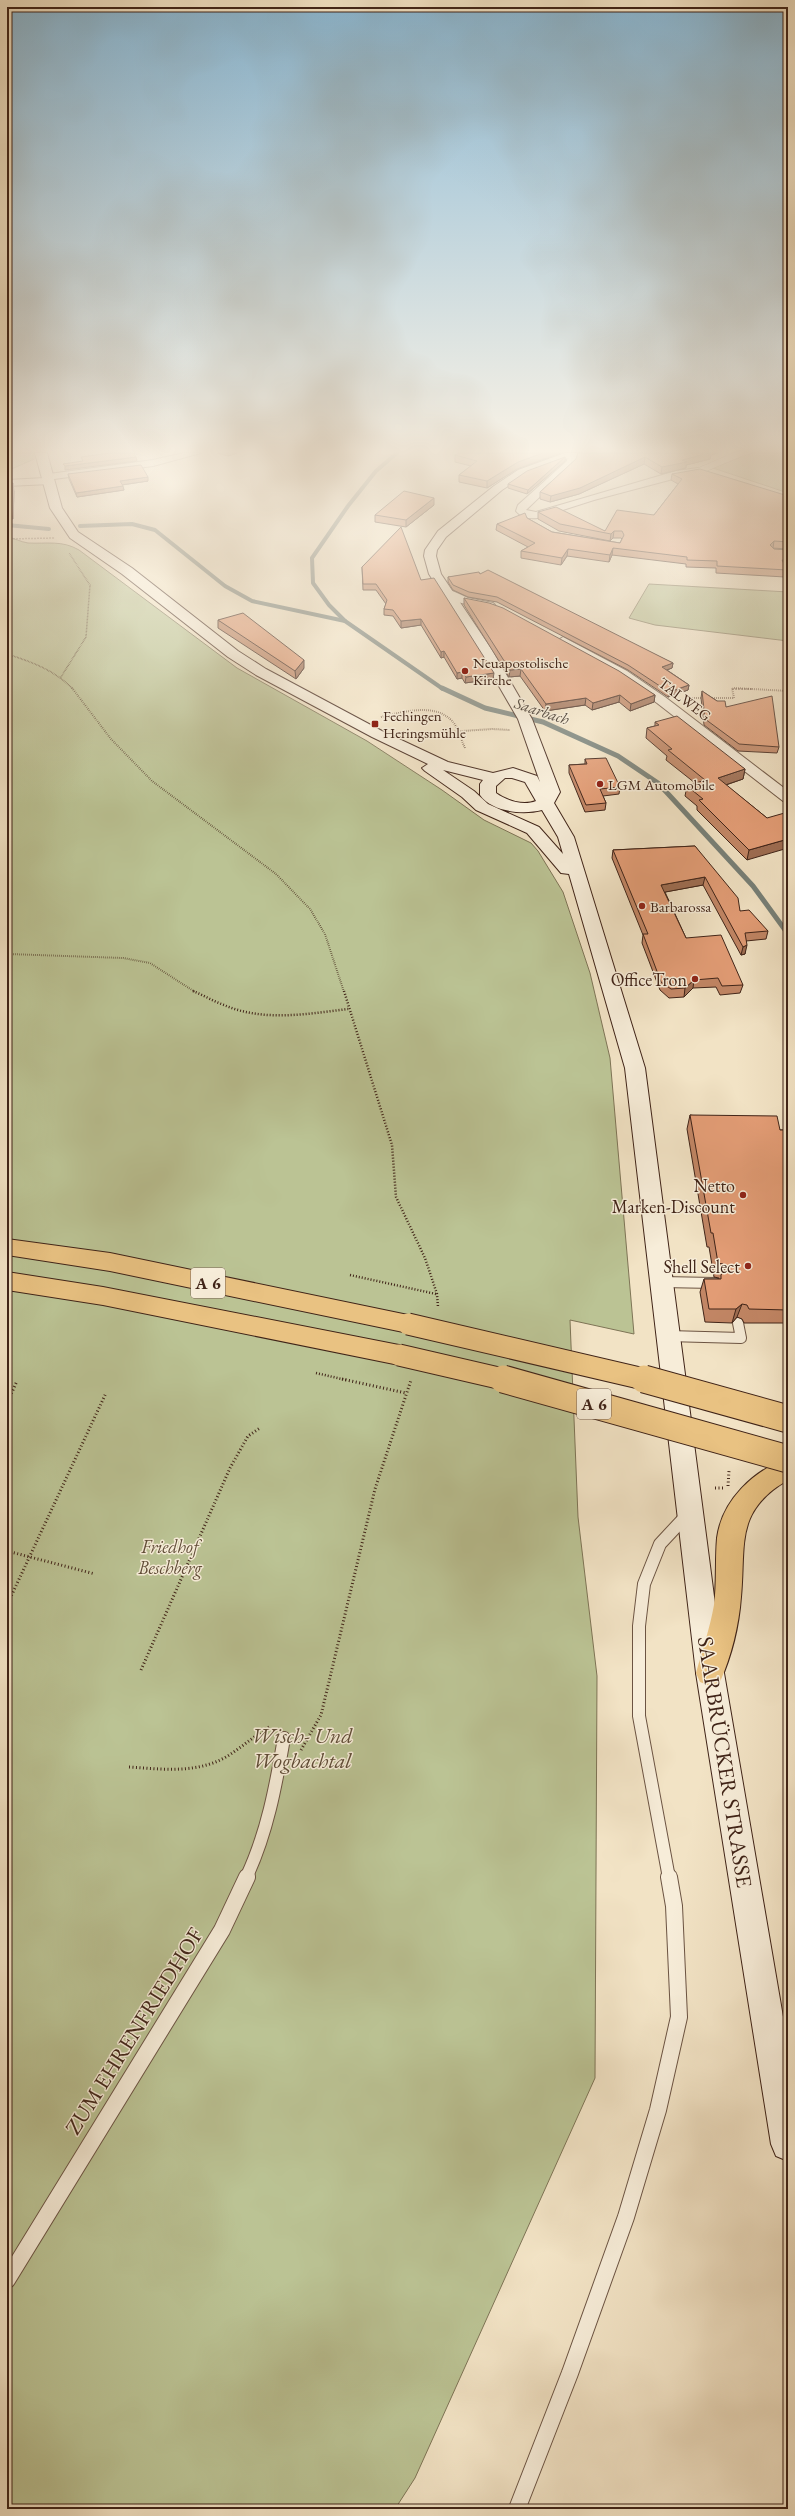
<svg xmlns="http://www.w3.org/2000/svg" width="795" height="2516" viewBox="0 0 795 2516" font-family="'EB Garamond',serif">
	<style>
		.green { fill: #bbc394; stroke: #7e7456 }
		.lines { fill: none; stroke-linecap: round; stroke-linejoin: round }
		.stream-far1 { stroke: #778078; stroke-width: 4 }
		.stream { stroke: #778078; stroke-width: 5 }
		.service-far3-casing { stroke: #6c5443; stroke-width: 7 }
		.service-far2-casing { stroke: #6c5443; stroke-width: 12 }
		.service-far1-casing { stroke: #6c5443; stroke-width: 14 }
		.service-casing { stroke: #6c5443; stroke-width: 18 }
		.minor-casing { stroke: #6c5443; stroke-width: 2 }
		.secondary-casing { stroke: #402418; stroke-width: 2 }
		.motorway-casing { stroke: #402418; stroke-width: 2 }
		.path-far3 { stroke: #402418; stroke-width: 1.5; stroke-dasharray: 0.5 1; stroke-linecap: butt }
		.path-far2 { stroke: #402418; stroke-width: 2; stroke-dasharray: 0.5 1.5; stroke-linecap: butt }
		.path-far1 { stroke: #402418; stroke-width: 2.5; stroke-dasharray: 1 2; stroke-linecap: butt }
		.path { stroke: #402418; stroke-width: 3; stroke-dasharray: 1 2.5; stroke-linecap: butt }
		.service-far3 { stroke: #f7edd9; stroke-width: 6 }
		.service-far2 { stroke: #f7edd9; stroke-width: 10 }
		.service-far1 { stroke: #f7edd9; stroke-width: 12 }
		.service { stroke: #f7edd9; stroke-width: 16 }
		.minor { fill: #f7edd9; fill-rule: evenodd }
		.secondary { fill: #f7edd9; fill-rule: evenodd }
		.motorway { fill: #e9c282; fill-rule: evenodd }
		.motorway-bridge-far1-casing { stroke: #402418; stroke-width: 23; stroke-linecap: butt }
		.motorway-bridge-casing { stroke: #402418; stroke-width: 29; stroke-linecap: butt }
		.motorway-bridge-far1 { stroke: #e9c282; stroke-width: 21 }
		.motorway-bridge { stroke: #e9c282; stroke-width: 27 }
		.wall { fill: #c28665; stroke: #402418 }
		.shaded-wall { fill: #9e6d52; stroke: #402418 }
		.building { fill: #e29c75; stroke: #402418 }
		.poi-dot { fill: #8f2418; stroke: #f7edd9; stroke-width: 1.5 }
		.labels { text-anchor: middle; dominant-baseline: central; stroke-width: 3; stroke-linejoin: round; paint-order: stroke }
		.far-poi-label { font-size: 15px; fill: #402418; stroke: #f7edd9; text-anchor: start }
		.far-street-label { font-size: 15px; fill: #402418; stroke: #f7edd9 }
		.far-water-label { font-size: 16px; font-style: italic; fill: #5c5248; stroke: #f7edd9 }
		.shield { fill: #f7edd9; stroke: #776052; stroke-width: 1 }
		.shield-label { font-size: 17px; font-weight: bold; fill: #402418 }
		.poi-label { font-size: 18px; fill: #402418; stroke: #f7edd9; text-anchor: end }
		.park-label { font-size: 18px; font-style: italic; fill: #5f4c37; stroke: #f7edd9 }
		.near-park-label { font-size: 22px; font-style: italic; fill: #5f4c37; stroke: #f7edd9 }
		.near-street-label { font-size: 22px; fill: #402418; stroke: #f7edd9 }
	</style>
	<rect width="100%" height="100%" fill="#f2e3c5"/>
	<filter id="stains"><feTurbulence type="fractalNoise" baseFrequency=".005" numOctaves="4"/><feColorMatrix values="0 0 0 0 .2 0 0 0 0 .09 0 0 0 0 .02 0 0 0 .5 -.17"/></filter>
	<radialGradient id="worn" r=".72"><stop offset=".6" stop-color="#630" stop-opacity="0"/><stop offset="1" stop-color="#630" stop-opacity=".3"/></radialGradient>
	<g class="green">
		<polygon points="7,453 48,453 7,471"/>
		<polygon points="752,453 788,453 788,493 713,468"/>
		<path d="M7,537c7,1 14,5 21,6 19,1 34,-3 51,7l158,118 130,73 75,49 42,30 47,23 7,8 25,41 27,81 20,85 24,276 -64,-14 8,197 19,159 -2,402 -180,400 -20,31h-388z"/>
		<polygon points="649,584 788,592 788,641 655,625 629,618"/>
	</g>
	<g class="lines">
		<g class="stream-far1">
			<polyline points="397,453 376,471 348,506 312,558 313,583 329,605 345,621 443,689"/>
			<polyline points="7,525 49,529"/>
			<polyline points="80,526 132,524 155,530 225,586 252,601 345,621"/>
		</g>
		<polyline class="stream" points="442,688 485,708 543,722 618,756 658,783 753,886 788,934"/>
		<defs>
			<polyline id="service-far3" points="699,471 741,453"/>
			<g id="service-far2">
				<polyline points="661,1282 715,1283"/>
				<polyline points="668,1336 741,1338 738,1323"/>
			</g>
			<g id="service-far1">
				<path d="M246,1878c21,-44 30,-93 38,-140"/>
				<polyline points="669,1878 639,1716 639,1626 644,1584 660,1544 688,1514"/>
			</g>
			<g id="service">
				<polyline points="7,2280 222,1930 247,1877"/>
				<polyline points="517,2509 570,2373 626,2217 658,2110 679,2017 674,1906 669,1877"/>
			</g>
			<g id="minor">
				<polygon points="184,453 201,453 153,466 54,479 54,483 50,484 7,486 7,480 45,478 45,475 49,474 153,460"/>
				<path d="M568,453l9,1 1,4 -4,6 -48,46 10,2 140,-41 22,-3 5,3 -109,29 -56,18c-8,1 -16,0 -22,-7l2,-6 49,-44z"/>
				<polygon points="446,588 468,598 493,603 495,605 489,608 461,603 442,593 442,589"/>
				<polygon points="563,637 627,671 665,697 788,791 788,802 783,801 657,703 619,677 559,644 557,641"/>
			</g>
			<path id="secondary" d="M35,453h12l15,55 16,24 54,36 106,83 28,18 116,62 66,31 45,11 20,-5 24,8 3,6 -22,-63 -40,-69 -49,-76 -5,-18 1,-6 13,-19 56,-45 24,-16 47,-17h16l-55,21 -24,16 -56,47 -9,13 -1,6 5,18 51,76 40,69 28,73 -6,11 20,34 71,231 79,605 64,373v115l-12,-5 -5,-12 -75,-471 -71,-605 -56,-194 -8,-1 -34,-40 -51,-23 -14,-13 -37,-26 -3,-3 6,-4 -56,-27 -116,-62 -28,-18 -106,-83 -52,-36 -20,-30zM443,770l40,10 -3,4v11c12,17 43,20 62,15l16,27 5,17 -24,-27 -51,-23 -14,-13zM505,778h7l13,4 11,19c-13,5 -29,0 -40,-8v-7z"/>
			<g id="motorway">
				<polygon points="7,1239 110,1253 408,1315 416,1317 419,1324 416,1331 408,1333 110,1271 7,1255"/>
				<polygon points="7,1272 103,1287 399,1345 407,1348 411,1355 407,1362 399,1365 103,1305 7,1290"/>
				<path d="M788,1458v22c-54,31 -42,65 -47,117 -2,28 -10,60 -21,85l-10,4 -10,-4 -4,-9c6,-22 14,-45 18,-68 3,-22 1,-44 3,-67 5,-38 36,-67 71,-80z"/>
			</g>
		</defs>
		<use href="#service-far3" class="service-far3-casing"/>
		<use href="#service-far2" class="service-far2-casing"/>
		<use href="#service-far1" class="service-far1-casing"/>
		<use href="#service" class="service-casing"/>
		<use href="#minor" class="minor-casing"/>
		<use href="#secondary" class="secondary-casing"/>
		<use href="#motorway" class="motorway-casing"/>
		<g class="path-far3">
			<polyline points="7,539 54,538"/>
			<path d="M7,654c25,8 47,16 66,35"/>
			<polyline points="61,677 86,637 90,585 69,553"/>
			<polyline points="732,689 753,689"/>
		</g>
		<g class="path-far2">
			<polyline points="72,688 111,739 152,781 276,874 310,909 325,934 344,992"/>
			<polyline points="734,688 788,691"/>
			<polyline points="686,698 703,698"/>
			<polyline points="710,698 734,698 732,688"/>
			<path d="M381,717c22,-5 55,-15 72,5 6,7 8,18 12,26"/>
			<polyline points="418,734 492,729 510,730"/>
			<polyline points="7,954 123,958 150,963 195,992"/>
		</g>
		<g class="path-far1">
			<path d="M193,991c10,4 20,10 31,14 39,17 83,9 124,4"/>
			<polyline points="344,991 392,1145 396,1197 425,1258 437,1294 438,1307"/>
			<polyline points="350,1275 436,1294"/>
			<polyline points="316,1373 346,1380"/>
		</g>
		<g class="path">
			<polyline points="342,1379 406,1393"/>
			<polyline points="7,1403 17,1381"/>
			<polyline points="728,1486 729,1471"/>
			<polyline points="715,1488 725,1488"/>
			<polyline points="7,1551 95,1574"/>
			<polyline points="7,1605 106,1393"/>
			<polyline points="141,1670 230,1468 248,1436 260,1428"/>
			<polyline points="301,1750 321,1715 375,1489 411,1380"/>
			<path d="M129,1767c33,2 67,7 97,-10 15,-9 28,-21 43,-30"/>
		</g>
		<use href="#service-far3" class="service-far3"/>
		<use href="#service-far2" class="service-far2"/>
		<use href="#service-far1" class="service-far1"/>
		<use href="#service" class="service"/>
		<use href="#minor" class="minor"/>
		<use href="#secondary" class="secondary"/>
		<use href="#motorway" class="motorway"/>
		<defs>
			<g id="motorway-bridge-far1">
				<polyline points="408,1324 648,1380"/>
				<polyline points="399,1355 507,1380"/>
			</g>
			<g id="motorway-bridge">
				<polyline points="503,1379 788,1459"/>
				<polyline points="644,1379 788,1419"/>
			</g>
		</defs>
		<use href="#motorway-bridge-far1" class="motorway-bridge-far1-casing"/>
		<use href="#motorway-bridge" class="motorway-bridge-casing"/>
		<use href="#motorway-bridge-far1" class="motorway-bridge-far1"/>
		<use href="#motorway-bridge" class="motorway-bridge"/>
	</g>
	<g class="wall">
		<polygon points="217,453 237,453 228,456"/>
		<polygon points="578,453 718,453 711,455 710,459 686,465 686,468 661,474 644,464 579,494 550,502 540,499 540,492 576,459"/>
		<polygon points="455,455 517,469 487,488 459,482 459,475 471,466 455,462"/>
		<polygon points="565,457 565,461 527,494 508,488 508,484"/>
		<polygon points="68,474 148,481 122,485 124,490 77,497 69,479"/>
		<polygon points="672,474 788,496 788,549 772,548 774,549 788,550 788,568 786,568 787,570 785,577 716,573 716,568 686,567 686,564 612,555 609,562 567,556 561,565 521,558 521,551 528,547 496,530 497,524 527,518 552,532 620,543 622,539 621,538 613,538 610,541 559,531 538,519 538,512 605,531 654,515 678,484 671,480"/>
		<polygon points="7,483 14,491 13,519 7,519"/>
		<polygon points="434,505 406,527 375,522 375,515"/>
		<polygon points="362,567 421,580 493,679 465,683 462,678 457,679 444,657 441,658 421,625 401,628 393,616 384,615 384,609 386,604 376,590 363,590"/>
		<polygon points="480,574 673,663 672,668 667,670 689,685 688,690 668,697 628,670 497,602 468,597 453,590 448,582 448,577"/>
		<polygon points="464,598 655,695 654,702 630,711 619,702 592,710 585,705 545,711 520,676 509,677 464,605"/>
		<polygon points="218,620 304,668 296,679 218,628"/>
		<polygon points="702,691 726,707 779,747 777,753 738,751 704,725 701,698"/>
		<polygon points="655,722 745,769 743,779 726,785 767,818 747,860 697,810 697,806 685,796 687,786 695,783 666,760 667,756 646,738 647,728 655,726"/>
		<polygon points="585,759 620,787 619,794 603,796 606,803 605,810 585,812 569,773 569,765 585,764"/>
		<polygon points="695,846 740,911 768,931 766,939 746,941 745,954 741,955 703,885 665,892 686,938 743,985 740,993 720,995 716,987 693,988 684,997 669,998 660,990 642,943 643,935 612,858 613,850"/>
		<polygon points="690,1115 780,1130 788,1130 788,1323 744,1323 742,1319 737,1317 732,1323 705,1322 700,1292 704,1279 719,1279 719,1278 714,1277 709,1247 707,1247 687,1129"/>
	</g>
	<g class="shaded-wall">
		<polygon points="228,453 237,453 228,456"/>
		<polygon points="543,453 561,453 517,469 487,488 487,481 518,462"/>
		<polygon points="706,453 718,453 711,455 710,459 686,465 686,468 661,474 662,467"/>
		<polygon points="136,457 137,461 65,470 65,466"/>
		<polygon points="565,457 565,461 527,494 528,490"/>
		<polygon points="645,457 644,464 579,494 550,502 551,496"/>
		<polygon points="148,477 148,481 121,485 120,481"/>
		<polygon points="13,483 14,491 13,519 11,511"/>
		<polygon points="123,486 124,490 77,497 76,493"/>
		<polygon points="434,498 434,505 406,527 406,520"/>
		<polygon points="614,531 613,538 610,541 611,534"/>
		<polygon points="774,541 773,548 769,552 770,545"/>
		<polygon points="613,548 612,555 609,562 610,555"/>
		<polygon points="568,549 567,556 561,565 562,558"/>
		<polygon points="421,619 421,625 401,628 401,621"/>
		<polygon points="444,651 444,657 441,658 441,652"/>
		<polygon points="304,660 304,668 296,679 295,671"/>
		<polygon points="673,663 672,668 661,672 662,667"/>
		<polygon points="521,669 520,676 509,677 510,670"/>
		<polygon points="462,672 462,678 457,679 457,673"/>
		<polygon points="494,673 493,679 465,683 466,677"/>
		<polygon points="689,685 688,690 668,697 669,692"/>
		<polygon points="620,695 619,702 592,710 593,703"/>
		<polygon points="655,695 654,702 630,711 631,704"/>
		<polygon points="586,698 585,705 545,711 546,704"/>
		<polygon points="745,769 743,779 716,788 718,778"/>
		<polygon points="788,839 788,848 747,860 749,850"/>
		<polygon points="705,877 703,885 660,893 661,885"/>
		<polygon points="747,945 745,954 741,955 743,947"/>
		<polygon points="694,980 693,988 684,997 685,988"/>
		<polygon points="742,1304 737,1317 732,1323 736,1309"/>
	</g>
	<g class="building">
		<polygon points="110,453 134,453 136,457 65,466 63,464 83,461 81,457"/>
		<polygon points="459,453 543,453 518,462 487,481 459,475 477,461 455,455"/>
		<polygon points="578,453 709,453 682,460 687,462 662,467 645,457 580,488 551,496 540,492 576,459"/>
		<polygon points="565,457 528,490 508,484 527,471"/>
		<polygon points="141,465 148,477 120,481 123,486 76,493 68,474"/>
		<polygon points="700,469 788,496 788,542 774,541 770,545 774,549 788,550 788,561 782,560 787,570 717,566 717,561 687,560 687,557 613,548 610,555 568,549 562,558 521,551 535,543 497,524 525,513 527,518 552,532 620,543 624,535 622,531 614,531 611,534 560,524 538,512 556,507 605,531 617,510 654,515 682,479 672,474"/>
		<polygon points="7,483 13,483 11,511 7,511"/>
		<polygon points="404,491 434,498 406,520 375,515"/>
		<polygon points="401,527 421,580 434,578 494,673 466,677 462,672 457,673 444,651 441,652 421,619 401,621 393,610 384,609 387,600 376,584 363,584 362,567"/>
		<polygon points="488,570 673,663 662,667 689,685 669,692 628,665 497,597 469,592 453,585 448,577 479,572 480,574"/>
		<polygon points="464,598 489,603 503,608 619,671 655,695 631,704 620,695 593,703 586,698 546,704 521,669 510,670"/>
		<polygon points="243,613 304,660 295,671 218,620"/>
		<polygon points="702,691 717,701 725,701 726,707 772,696 779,747 739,744 705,719"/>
		<polygon points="677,716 745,769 718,778 767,818 788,812 788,839 749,850 699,800 703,799 687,786 705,780 668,750 672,749 647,728 659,725 655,722"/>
		<polygon points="606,758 620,787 600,789 606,803 586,805 569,765 587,764 585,759"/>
		<polygon points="695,846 738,898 740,911 749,910 768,931 745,933 747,945 743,947 705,877 661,885 686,938 721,935 743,985 722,986 718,978 694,980 685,988 671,989 661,982 643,934 648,934 613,850"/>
		<polygon points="690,1115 777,1116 780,1130 788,1130 788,1234 786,1234 788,1245 788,1310 749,1309 747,1305 742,1304 736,1309 709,1309 704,1279 721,1279 721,1275 725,1269 723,1264 718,1263 713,1233 711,1233"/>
	</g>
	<linearGradient id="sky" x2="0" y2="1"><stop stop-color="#89b8d5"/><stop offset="0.56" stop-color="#f9f2e5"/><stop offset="1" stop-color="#f9f2e5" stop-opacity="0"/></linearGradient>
	<rect width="795" height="805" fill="url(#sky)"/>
	<g class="poi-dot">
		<circle cx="465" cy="671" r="4"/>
		<rect x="371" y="720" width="8" height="8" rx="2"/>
		<circle cx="600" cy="784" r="4"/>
		<circle cx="642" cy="906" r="4"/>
		<circle cx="695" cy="979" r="4"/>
		<circle cx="743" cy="1195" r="4"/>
		<circle cx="748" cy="1266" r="4"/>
	</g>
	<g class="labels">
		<g class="far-poi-label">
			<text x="473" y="662">Neuapostolische<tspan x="473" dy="17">Kirche</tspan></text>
			<text x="383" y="715">Fechingen<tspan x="383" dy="17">Heringsmühle</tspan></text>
			<text x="608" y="784">LGM Automobile</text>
			<text x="650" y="906">Barbarossa</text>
		</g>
		<g class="far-street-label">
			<text transform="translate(685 699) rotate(37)">TALWEG</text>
		</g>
		<g class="far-water-label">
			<text transform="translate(542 711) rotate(18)">Saarbach</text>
		</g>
		<g class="shield">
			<rect x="191" y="1268" width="34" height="30" rx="3"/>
			<rect x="577" y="1389" width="34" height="30" rx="3"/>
		</g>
		<g class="shield-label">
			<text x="208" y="1283">A 6</text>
			<text x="594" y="1404">A 6</text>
		</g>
		<g class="poi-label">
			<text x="687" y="979">OfficeTron</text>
			<text x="735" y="1185">Netto<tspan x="735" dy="21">Marken-Discount</tspan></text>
			<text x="740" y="1266">Shell Select</text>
		</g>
		<g class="park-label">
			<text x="170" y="1546">Friedhof<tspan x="170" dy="21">Beschberg</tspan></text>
		</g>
		<g class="near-park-label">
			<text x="302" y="1735">Wisch- Und<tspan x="302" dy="25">Wogbachtal</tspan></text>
		</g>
		<g class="near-street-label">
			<text transform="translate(725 1762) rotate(81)">SAARBRÜCKER STRASSE</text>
			<text transform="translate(134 2031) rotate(-58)">ZUM EHRENFRIEDHOF</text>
		</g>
	</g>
	<rect width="795" height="2516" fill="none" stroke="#f2e3c5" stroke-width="24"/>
	<rect x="8" y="8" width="779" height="2500" fill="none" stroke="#402418" stroke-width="2"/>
	<rect x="12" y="12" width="771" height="2492" fill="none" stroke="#402418"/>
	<rect width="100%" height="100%" filter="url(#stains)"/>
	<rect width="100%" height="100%" fill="url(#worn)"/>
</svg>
